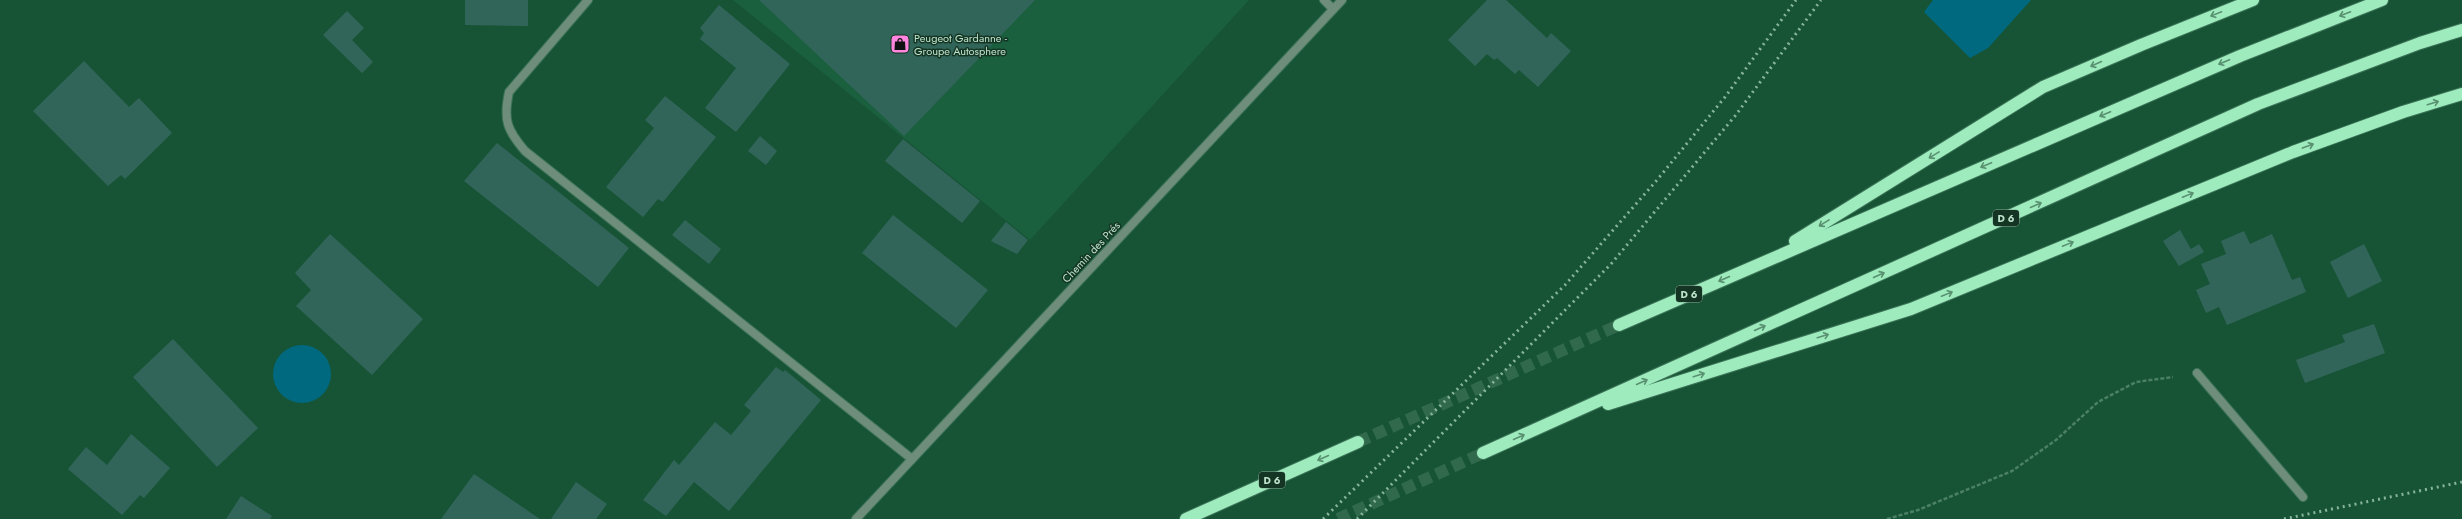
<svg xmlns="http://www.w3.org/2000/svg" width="2462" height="519" viewBox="0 0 2462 519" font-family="Jost,sans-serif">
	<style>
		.built { fill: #1a603f }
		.water { fill: #00697f }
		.building { fill: #32655a }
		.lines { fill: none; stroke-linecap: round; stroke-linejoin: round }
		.highway-tunnel { stroke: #30694c; stroke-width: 12; stroke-dasharray: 12 6; stroke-linecap: butt }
		.lane-casing { stroke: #3c7357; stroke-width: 10 }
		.street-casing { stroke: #3c7357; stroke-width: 10 }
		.highway-casing { stroke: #3c7357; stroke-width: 14 }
		.path { stroke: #4b8064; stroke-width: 2.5; stroke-dasharray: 4 2; stroke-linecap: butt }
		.lane { stroke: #6e8d7a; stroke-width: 8 }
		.street { stroke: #6e8d7a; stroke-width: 8 }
		.highway { stroke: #9eecbe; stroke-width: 12 }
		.rail { stroke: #87b49b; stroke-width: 3; stroke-dasharray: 2 4; stroke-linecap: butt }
		.oneway { stroke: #599070 }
		.labels { text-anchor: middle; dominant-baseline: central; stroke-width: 3; stroke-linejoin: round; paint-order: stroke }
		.shield { fill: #143523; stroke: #8aae99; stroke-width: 1 }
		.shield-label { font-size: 10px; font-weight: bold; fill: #bde2cb }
		.poi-label { font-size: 11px; fill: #bde2cb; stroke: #143523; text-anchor: start }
		.street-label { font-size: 11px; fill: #bde2cb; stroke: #143523 }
	</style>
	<rect width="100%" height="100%" fill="#175436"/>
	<polygon class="built" points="733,0 1249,0 1030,240"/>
	<g class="water">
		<polygon points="1933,0 2031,0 1988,48 1970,58 1924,12"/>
		<circle cx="302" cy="374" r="29"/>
	</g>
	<g class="building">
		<polygon points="465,0 528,0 528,26 465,25"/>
		<polygon points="759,0 1035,0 904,136"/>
		<polygon points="1487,0 1506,0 1547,38 1551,33 1571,51 1538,87 1519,70 1515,74 1497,58 1494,60 1487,54 1475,66 1448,40"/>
		<polygon points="719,5 790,64 736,132 705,108 736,68 700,39 704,33 700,28"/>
		<polygon points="347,11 364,28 352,40 373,62 362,73 323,35"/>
		<polygon points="84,61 129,107 139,98 172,133 125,179 121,175 108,186 33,111"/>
		<polygon points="665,96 716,137 663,202 658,199 643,217 606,187 654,128 645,120"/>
		<polygon points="760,136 777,151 766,165 748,151"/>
		<polygon points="903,139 980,201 962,223 885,161"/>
		<polygon points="497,143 629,248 598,287 464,181"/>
		<polygon points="893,215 988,290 956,328 862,253"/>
		<polygon points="685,220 721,249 709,264 672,235"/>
		<polygon points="1006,222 1028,240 1017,254 991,241"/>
		<polygon points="2180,230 2191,249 2199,244 2204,252 2179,266 2163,241"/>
		<polygon points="2244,231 2250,244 2272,234 2292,280 2300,277 2306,292 2227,325 2219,307 2206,313 2196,290 2210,284 2201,264 2226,254 2221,241"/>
		<polygon points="330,234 423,319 372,375 296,306 311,290 295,273"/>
		<polygon points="2364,244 2382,281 2348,298 2330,262"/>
		<polygon points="2374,324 2385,353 2305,383 2296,360 2345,342 2342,335"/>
		<polygon points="173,339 258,428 217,467 133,377"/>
		<polygon points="776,367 783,372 785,370 821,400 729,511 694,482 666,516 643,500 674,460 679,465 715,422 731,435 751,411 744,405"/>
		<polygon points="131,434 170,468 144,498 140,495 122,515 68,469 86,447 107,465"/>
		<polygon points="474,474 540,519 441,519"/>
		<polygon points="576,482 607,504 596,519 551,519"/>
		<polygon points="241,496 272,516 270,519 226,519"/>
	</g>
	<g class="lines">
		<g class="highway-tunnel">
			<polyline points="1358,442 1619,325"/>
			<polyline points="1338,519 1483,453"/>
		</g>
		<defs>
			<g id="lane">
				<path d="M588,0l-79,92c-6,28 -2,38 16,59l387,308"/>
				<polyline points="1324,0 1333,9"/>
				<polyline points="2197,373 2303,497"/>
			</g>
			<polyline id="street" points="856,519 1342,0"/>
			<g id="highway">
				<polyline points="1795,241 2043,87 2141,45 2253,0"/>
				<polyline points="1619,325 2240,56 2382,0"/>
				<polyline points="1608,404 1911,309 2293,152 2403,112 2462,94"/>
				<polyline points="1483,453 2258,104 2420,43 2462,30"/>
				<polyline points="1186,519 1358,442"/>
			</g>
		</defs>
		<use href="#lane" class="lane-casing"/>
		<use href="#street" class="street-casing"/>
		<use href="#highway" class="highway-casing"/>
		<polyline class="path" points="1887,519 1918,510 2012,471 2056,440 2098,402 2136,382 2173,377"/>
		<use href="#lane" class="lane"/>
		<use href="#street" class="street"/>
		<use href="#highway" class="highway"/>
		<g class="rail">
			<polyline points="1323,519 1565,285 1657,180 1725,97 1796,0"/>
			<polyline points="1357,519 1611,264 1735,116 1821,0"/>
			<polyline points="2284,519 2462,482"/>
		</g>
	</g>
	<defs><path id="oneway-shaft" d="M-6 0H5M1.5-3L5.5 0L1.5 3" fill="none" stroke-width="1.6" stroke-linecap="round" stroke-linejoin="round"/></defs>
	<g class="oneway">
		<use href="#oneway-shaft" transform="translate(2216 14) rotate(158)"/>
		<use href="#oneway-shaft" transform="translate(2345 14) rotate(159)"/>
		<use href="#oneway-shaft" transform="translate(2224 62) rotate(157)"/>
		<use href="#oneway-shaft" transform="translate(2096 64) rotate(156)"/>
		<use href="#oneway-shaft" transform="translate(2433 103) rotate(-17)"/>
		<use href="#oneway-shaft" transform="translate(2105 114) rotate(157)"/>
		<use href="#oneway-shaft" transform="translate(2308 146) rotate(-20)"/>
		<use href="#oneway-shaft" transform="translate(1934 155) rotate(148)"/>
		<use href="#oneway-shaft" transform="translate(1986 165) rotate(157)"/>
		<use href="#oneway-shaft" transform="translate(2188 195) rotate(-22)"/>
		<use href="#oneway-shaft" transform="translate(2036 205) rotate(-24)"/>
		<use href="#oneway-shaft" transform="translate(1824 223) rotate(148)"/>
		<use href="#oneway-shaft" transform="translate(2068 244) rotate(-22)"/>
		<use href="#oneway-shaft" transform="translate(1879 275) rotate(-24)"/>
		<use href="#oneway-shaft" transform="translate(1724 279) rotate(156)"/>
		<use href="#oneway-shaft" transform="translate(1947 294) rotate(-22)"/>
		<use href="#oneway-shaft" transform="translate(1760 328) rotate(-24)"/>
		<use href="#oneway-shaft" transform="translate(1823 336) rotate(-17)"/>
		<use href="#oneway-shaft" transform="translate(1699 375) rotate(-17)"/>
		<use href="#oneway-shaft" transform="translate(1642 382) rotate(-24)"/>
		<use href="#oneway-shaft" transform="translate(1519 437) rotate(-24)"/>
		<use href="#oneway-shaft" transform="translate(1323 458) rotate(156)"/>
	</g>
	<defs>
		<symbol id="shop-square" viewBox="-11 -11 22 22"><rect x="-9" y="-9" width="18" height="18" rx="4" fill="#ff85df" stroke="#143523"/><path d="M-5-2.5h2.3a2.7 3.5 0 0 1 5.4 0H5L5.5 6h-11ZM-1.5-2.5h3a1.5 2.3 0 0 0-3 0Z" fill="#111"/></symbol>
	</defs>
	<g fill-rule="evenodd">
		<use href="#shop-square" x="889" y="33" width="22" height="22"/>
	</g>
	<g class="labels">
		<g class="shield">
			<rect x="1993" y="210" width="26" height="16" rx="3"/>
			<rect x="1676" y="286" width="26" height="16" rx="3"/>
			<rect x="1259" y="472" width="26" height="16" rx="3"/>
		</g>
		<g class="shield-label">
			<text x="2006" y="218">D 6</text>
			<text x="1689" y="294">D 6</text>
			<text x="1272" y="480">D 6</text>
		</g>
		<g class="poi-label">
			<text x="914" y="38">Peugeot Gardanne -<tspan x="914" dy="13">Groupe Autosphere</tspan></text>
		</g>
		<g class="street-label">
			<text transform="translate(1091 252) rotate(-47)">Chemin des Prés</text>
		</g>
	</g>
</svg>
